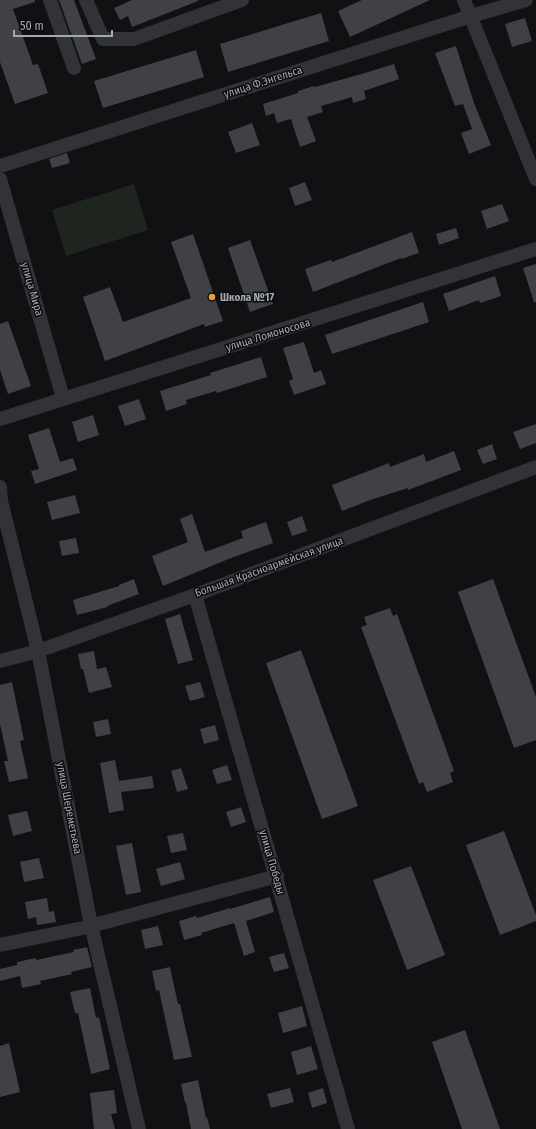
<svg xmlns="http://www.w3.org/2000/svg" width="536" height="1129" viewBox="0 0 536 1129" font-family="'Fira Sans Condensed',sans-serif">
	<style>
		.green { fill: #1e251e }
		.building { fill: #404146 }
		.lines { fill: none; stroke-linecap: round; stroke-linejoin: round }
		.minor { stroke: #323337; stroke-width: 14 }
		.poi-dot { fill: #e7a135; stroke: #0c0c0e; stroke-width: 1.5 }
		.labels { text-anchor: middle; dominant-baseline: central; stroke-width: 3; stroke-linejoin: round; paint-order: stroke }
		.street-label { font-size: 11px; fill: #a3a9b2; stroke: #0c0c0e }
		.poi-label { font-size: 11px; font-weight: bold; fill: #a3a9b2; stroke: #0c0c0e; text-anchor: start }
	</style>
	<rect width="100%" height="100%" fill="#111113"/>
	<polygon class="green" points="134,184 148,230 66,256 52,210"/>
	<g class="building">
		<polygon points="0,0 35,0 35,2 13,9 33,65 38,64 48,93 15,104 0,62"/>
		<polygon points="59,0 74,0 96,59 82,64"/>
		<polygon points="132,0 198,0 198,1 132,27 128,16 120,20 114,8"/>
		<polygon points="362,0 430,0 350,37 338,11"/>
		<polygon points="321,13 329,41 228,72 220,44"/>
		<polygon points="525,18 532,41 512,47 505,24"/>
		<polygon points="456,46 474,103 491,145 469,154 461,133 472,129 463,104 455,106 435,53"/>
		<polygon points="196,50 204,77 103,108 94,81"/>
		<polygon points="394,64 399,79 364,91 366,99 353,103 352,97 321,106 323,112 307,117 316,141 300,147 291,119 277,123 274,113 266,116 263,104 298,93 298,91 314,86 315,87 365,73"/>
		<polygon points="252,123 260,145 236,153 228,132"/>
		<polygon points="67,153 70,163 52,168 49,159"/>
		<polygon points="305,182 312,200 295,206 289,188"/>
		<polygon points="502,204 509,221 487,229 481,211"/>
		<polygon points="456,228 459,238 439,245 436,234"/>
		<polygon points="412,232 419,253 401,259 401,258 313,292 305,269 331,260 332,262"/>
		<polygon points="193,234 223,321 205,327 204,324 105,361 83,297 110,287 123,322 191,298 171,242"/>
		<polygon points="250,240 273,304 250,312 228,248"/>
		<polygon points="536,264 536,302 534,302 523,268"/>
		<polygon points="495,276 501,296 480,303 479,300 449,311 443,294"/>
		<polygon points="423,302 429,322 332,354 325,335"/>
		<polygon points="8,321 31,386 8,394 0,370 0,324"/>
		<polygon points="304,342 314,373 321,370 326,384 294,395 289,381 293,379 283,348"/>
		<polygon points="261,357 267,377 217,393 216,391 186,400 187,404 166,411 160,391 211,375 210,373"/>
		<polygon points="139,399 146,419 125,426 118,406"/>
		<polygon points="93,415 99,435 78,442 72,422"/>
		<polygon points="536,424 536,443 520,449 513,432"/>
		<polygon points="49,428 60,462 73,458 77,470 35,484 31,471 39,469 28,435"/>
		<polygon points="492,444 497,459 483,464 477,450"/>
		<polygon points="454,451 461,470 408,490 408,488 373,499 342,511 332,485 389,463 390,467 424,454 426,462"/>
		<polygon points="75,495 80,513 52,520 47,502"/>
		<polygon points="192,514 205,552 243,538 241,531 266,522 273,543 231,558 163,586 152,556 188,542 180,519"/>
		<polygon points="302,516 307,531 292,536 287,522"/>
		<polygon points="76,538 79,553 62,556 59,541"/>
		<polygon points="134,579 139,594 107,606 108,607 77,615 73,600 119,586 119,585"/>
		<polygon points="493,579 536,697 536,740 514,748 458,592"/>
		<polygon points="390,608 393,616 397,614 454,771 450,773 453,782 427,792 423,782 419,784 361,627 367,625 364,617"/>
		<polygon points="180,614 193,660 178,664 165,619"/>
		<polygon points="301,650 358,806 322,819 266,663"/>
		<polygon points="94,651 97,669 106,667 112,687 89,693 83,669 81,669 78,654"/>
		<polygon points="12,682 24,740 20,741 28,778 9,782 4,761 8,761 0,724 0,685"/>
		<polygon points="200,682 205,697 190,701 185,686"/>
		<polygon points="108,719 111,734 96,737 93,722"/>
		<polygon points="215,725 219,740 204,744 200,729"/>
		<polygon points="115,760 119,781 152,776 154,788 121,792 124,810 109,813 100,763"/>
		<polygon points="227,765 232,780 217,784 212,770"/>
		<polygon points="181,768 188,789 177,792 171,771"/>
		<polygon points="241,807 246,822 231,827 226,812"/>
		<polygon points="27,811 32,831 13,836 8,815"/>
		<polygon points="504,831 536,915 536,921 500,935 466,845"/>
		<polygon points="183,833 187,850 171,853 167,836"/>
		<polygon points="132,843 141,892 126,895 116,846"/>
		<polygon points="39,858 44,878 24,882 20,862"/>
		<polygon points="180,862 185,879 161,886 156,869"/>
		<polygon points="411,866 445,955 407,970 373,880"/>
		<polygon points="270,897 274,912 246,921 255,952 244,956 234,923 201,933 202,935 184,940 179,921 196,916 197,918 230,908 230,909"/>
		<polygon points="47,898 49,912 54,911 56,922 37,925 36,917 28,919 25,902"/>
		<polygon points="158,926 163,945 145,949 141,930"/>
		<polygon points="87,947 92,967 71,972 72,974 40,981 41,984 22,988 20,976 0,981 0,969 17,965 17,962 36,958 36,960 74,952 73,950"/>
		<polygon points="284,953 289,968 274,972 269,957"/>
		<polygon points="170,967 178,1004 180,1004 192,1057 174,1060 159,990 156,991 152,971"/>
		<polygon points="90,988 96,1018 99,1017 110,1069 91,1074 78,1013 75,1013 70,992"/>
		<polygon points="302,1006 307,1026 283,1033 278,1013"/>
		<polygon points="465,1030 500,1129 462,1129 432,1042"/>
		<polygon points="9,1043 20,1092 0,1097 0,1046"/>
		<polygon points="311,1046 318,1069 297,1075 291,1052"/>
		<polygon points="198,1080 206,1118 207,1117 210,1129 191,1129 186,1103 185,1103 181,1084"/>
		<polygon points="290,1088 294,1102 271,1108 267,1094"/>
		<polygon points="323,1088 327,1103 312,1108 308,1093"/>
		<polygon points="114,1090 117,1113 111,1114 115,1129 94,1129 90,1093"/>
	</g>
	<g class="lines">
		<g class="minor">
			<polyline points="50,0 74,68"/>
			<polyline points="86,0 103,39 134,39 242,0"/>
			<polyline points="464,0 536,179"/>
			<polyline points="0,166 471,16 526,0"/>
			<polyline points="0,179 63,398"/>
			<polyline points="0,419 536,249"/>
			<polyline points="0,487 1,501 38,651 91,925 139,1129"/>
			<polyline points="195,595 348,1129"/>
			<polyline points="0,661 38,651 195,595 536,467"/>
			<polyline points="0,945 83,928 277,876"/>
		</g>
	</g>
	<circle class="poi-dot" cx="212" cy="297" r="4"/>
	<g class="labels">
		<g class="street-label">
			<text transform="translate(263 82) rotate(-18)">улица Ф.Энгельса</text>
			<text transform="translate(32 289) rotate(74)">улица Мира</text>
			<text transform="translate(268 335) rotate(-17)">улица Ломоносова</text>
			<text transform="translate(269 567) rotate(-20)">Большая Красноармейская улица</text>
			<text transform="translate(69 808) rotate(79)">улица Шереметьева</text>
			<text transform="translate(272 862) rotate(74)">улица Победы</text>
		</g>
		<g class="poi-label">
			<text x="220" y="297">Школа №17</text>
		</g>
	</g>
	<path d="M14 30v6h98v-6" fill="none" stroke="#a3a9b2" stroke-width="2"/>
	<text x="20" y="30" font-size="12" fill="#a3a9b2" stroke="#0c0c0e" stroke-width="3" paint-order="stroke">50 m</text>
</svg>
